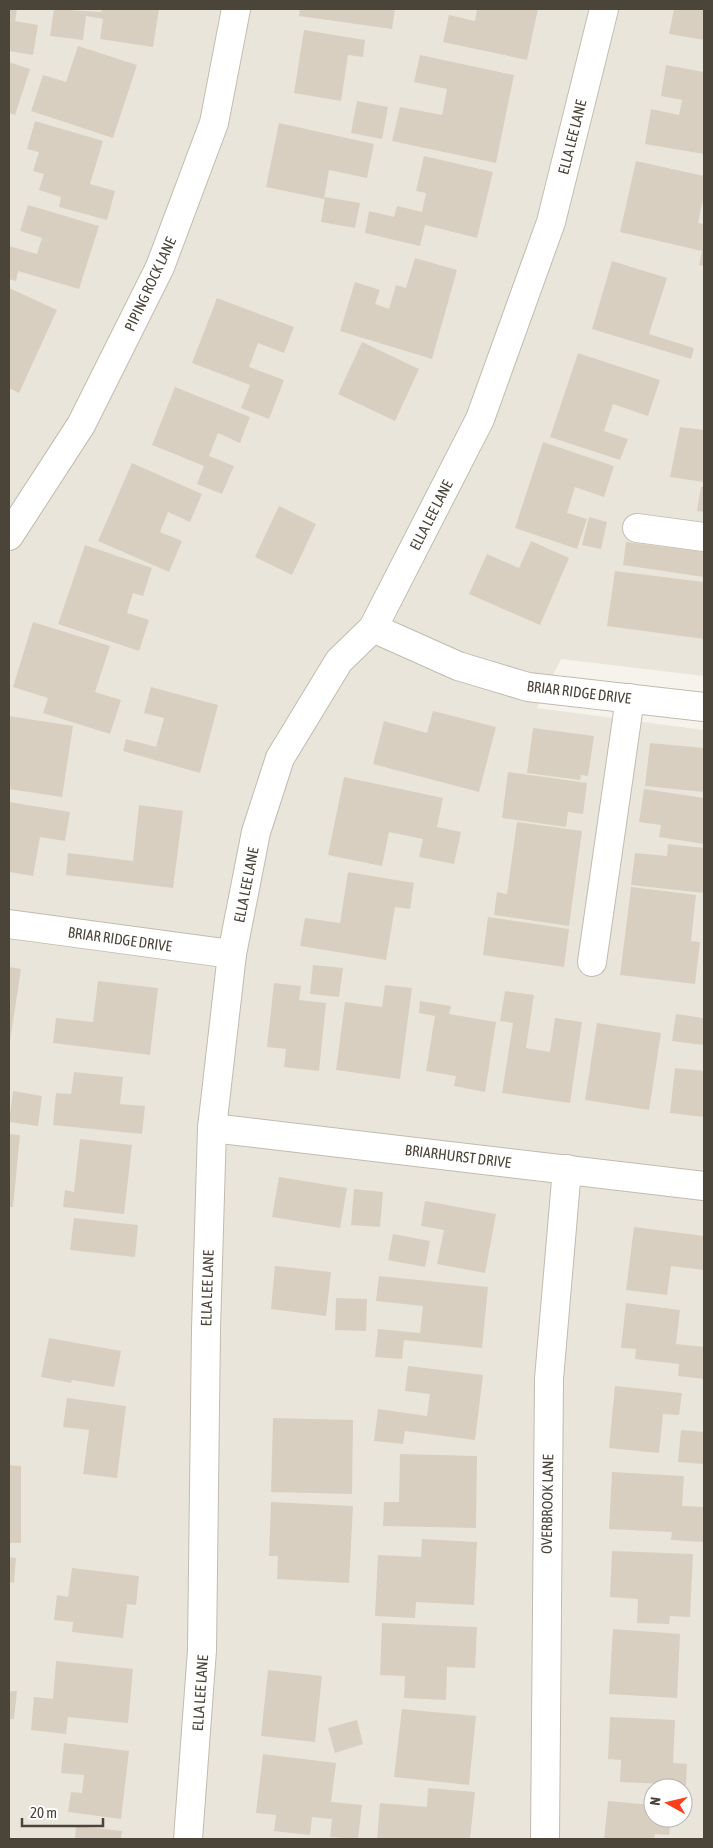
<svg xmlns="http://www.w3.org/2000/svg" width="713" height="1848" viewBox="0 0 713 1848" font-family="'Asap Condensed',sans-serif">
	<style>
		.residential { fill: #eae5da; fill-rule: evenodd }
		.building { fill: #d8cfc1 }
		.lines { fill: none; stroke-linecap: round; stroke-linejoin: round }
		.minor-casing { stroke: #c2bbae; stroke-width: 30 }
		.minor { stroke: #fff; stroke-width: 28 }
		.labels { text-anchor: middle; dominant-baseline: central; stroke-width: 4.5; stroke-linejoin: round; paint-order: stroke }
		.street-label { font-size: 15px; fill: #4b4439; stroke: #fff }
	</style>
	<rect width="100%" height="100%" fill="#f6f3ec"/>
	<path class="residential" d="M9,9h695v667l-143,-17 -24,49 167,22v1109h-695zM653,1788h30v30h-30z"/>
	<g class="building">
		<polygon points="9,9 17,9 15,21 38,25 33,55 9,51"/>
		<polygon points="54,9 101,12 102,9 159,9 153,47 100,39 103,19 86,16 83,40 50,36"/>
		<polygon points="300,9 395,9 392,29 299,16"/>
		<polygon points="477,9 538,9 527,60 443,42 449,15 475,21"/>
		<polygon points="674,9 704,9 704,40 669,34"/>
		<polygon points="304,30 365,40 363,57 348,55 341,101 294,93"/>
		<polygon points="78,46 137,65 113,138 31,111 43,75 66,82"/>
		<polygon points="420,55 514,75 496,163 392,141 400,107 442,115 447,89 414,82"/>
		<polygon points="9,62 30,69 15,115 9,113"/>
		<polygon points="666,65 704,72 704,154 645,144 651,109 679,115 682,100 661,96"/>
		<polygon points="357,101 388,107 382,139 351,133"/>
		<polygon points="35,121 103,141 90,184 115,191 107,220 59,207 61,197 39,190 44,174 33,171 39,152 27,149"/>
		<polygon points="279,123 374,144 367,178 329,170 324,199 266,187"/>
		<polygon points="424,156 493,172 477,238 425,225 420,246 365,233 369,211 394,217 397,206 422,212 426,193 416,191"/>
		<polygon points="636,161 704,176 704,195 698,223 704,224 704,266 699,265 702,251 620,232"/>
		<polygon points="325,197 360,203 355,228 321,222"/>
		<polygon points="28,205 99,226 79,289 18,271 16,281 9,279 9,246 37,254 42,238 20,231"/>
		<polygon points="415,258 457,270 432,359 340,331 355,282 380,290 375,304 389,309 396,285 406,288"/>
		<polygon points="612,261 667,278 649,334 694,348 691,359 592,329"/>
		<polygon points="9,288 57,310 19,393 9,388"/>
		<polygon points="217,298 294,327 284,353 258,343 249,367 284,380 269,419 241,408 250,385 192,363"/>
		<polygon points="362,342 419,369 395,421 338,394"/>
		<polygon points="578,353 660,380 648,416 613,404 604,431 628,439 620,460 550,437"/>
		<polygon points="175,387 250,417 240,443 218,433 209,456 234,466 222,494 197,484 204,466 152,445"/>
		<polygon points="680,427 704,430 704,482 670,477"/>
		<polygon points="543,442 614,466 604,497 575,487 567,513 587,519 577,549 515,528"/>
		<polygon points="132,463 202,494 190,522 168,512 160,532 182,541 169,572 98,541"/>
		<polygon points="701,487 704,487 704,512 697,511"/>
		<polygon points="279,506 316,524 292,575 255,557"/>
		<polygon points="589,517 607,522 601,549 582,545"/>
		<polygon points="531,541 569,558 540,625 469,594 487,554 519,568"/>
		<polygon points="626,542 704,552 704,577 623,565"/>
		<polygon points="85,545 152,568 143,596 133,593 127,613 149,620 139,651 58,624"/>
		<polygon points="615,571 704,582 704,639 607,626"/>
		<polygon points="33,622 110,646 95,692 121,700 110,734 43,713 48,698 13,687"/>
		<polygon points="151,687 218,705 200,773 123,751 126,739 156,747 164,718 144,713"/>
		<polygon points="433,711 496,727 479,792 373,764 384,721 427,733"/>
		<polygon points="9,716 73,726 62,797 9,789"/>
		<polygon points="533,728 594,736 588,776 581,775 580,780 527,773"/>
		<polygon points="650,743 704,748 704,792 645,786"/>
		<polygon points="508,772 587,783 583,814 568,812 566,827 502,818"/>
		<polygon points="344,777 443,798 437,827 461,832 454,864 419,857 423,839 389,832 382,866 328,855"/>
		<polygon points="644,789 704,798 704,844 659,837 661,825 639,822"/>
		<polygon points="9,802 70,812 65,841 40,837 33,876 9,872"/>
		<polygon points="139,805 183,811 173,888 66,875 68,853 133,861"/>
		<polygon points="517,822 582,831 569,926 494,915 497,892 507,894"/>
		<polygon points="668,844 704,848 704,893 631,885 635,853 667,856"/>
		<polygon points="348,872 414,883 410,909 395,907 386,960 300,946 305,918 340,923"/>
		<polygon points="631,887 696,895 691,941 700,942 695,984 620,975"/>
		<polygon points="488,917 569,929 564,967 483,955"/>
		<polygon points="313,965 343,968 339,997 310,994"/>
		<polygon points="9,967 21,969 10,1041 9,1041"/>
		<polygon points="98,981 158,988 150,1055 53,1043 56,1018 93,1022"/>
		<polygon points="274,983 301,986 299,1000 326,1003 319,1071 284,1067 286,1049 267,1047"/>
		<polygon points="385,985 412,988 400,1079 336,1070 345,1002 382,1007"/>
		<polygon points="505,991 534,995 526,1048 550,1052 555,1018 582,1022 570,1103 502,1093 513,1023 500,1021"/>
		<polygon points="420,1001 451,1006 449,1014 496,1022 485,1092 454,1086 456,1076 426,1071 435,1016 419,1013"/>
		<polygon points="676,1014 704,1018 703,1045 672,1041"/>
		<polygon points="597,1023 661,1033 649,1110 585,1100"/>
		<polygon points="675,1068 704,1071 704,1117 670,1113"/>
		<polygon points="74,1072 123,1077 120,1104 145,1106 142,1134 53,1125 56,1093 71,1094"/>
		<polygon points="13,1091 42,1096 38,1126 9,1122"/>
		<polygon points="9,1134 20,1135 13,1207 9,1207"/>
		<polygon points="80,1139 132,1145 124,1214 63,1207 65,1190 74,1192"/>
		<polygon points="279,1177 347,1188 340,1228 272,1217"/>
		<polygon points="354,1189 383,1192 380,1227 351,1225"/>
		<polygon points="425,1201 496,1214 485,1273 437,1264 444,1230 421,1226"/>
		<polygon points="74,1218 138,1225 135,1257 70,1250"/>
		<polygon points="634,1227 704,1236 704,1270 671,1266 667,1295 626,1290"/>
		<polygon points="393,1234 430,1241 425,1267 388,1260"/>
		<polygon points="275,1266 331,1272 326,1316 271,1309"/>
		<polygon points="379,1276 488,1287 482,1348 404,1340 402,1359 375,1357 378,1329 420,1333 423,1306 376,1301"/>
		<polygon points="336,1298 367,1299 366,1331 335,1330"/>
		<polygon points="626,1303 680,1310 676,1344 704,1347 704,1379 678,1376 679,1364 635,1359 636,1349 621,1348"/>
		<polygon points="49,1338 121,1351 114,1387 72,1380 71,1383 41,1377"/>
		<polygon points="408,1366 483,1375 475,1440 405,1431 403,1444 374,1441 378,1409 427,1416 430,1394 405,1391"/>
		<polygon points="615,1386 682,1393 679,1415 663,1414 659,1453 609,1448"/>
		<polygon points="67,1398 126,1406 117,1478 83,1474 89,1430 63,1427"/>
		<polygon points="273,1418 353,1420 352,1494 271,1492"/>
		<polygon points="681,1430 704,1432 703,1464 678,1462"/>
		<polygon points="400,1454 477,1456 476,1528 383,1526 384,1502 399,1502"/>
		<polygon points="9,1465 21,1466 21,1543 9,1543"/>
		<polygon points="612,1472 684,1476 682,1506 704,1507 703,1542 671,1540 672,1532 609,1529"/>
		<polygon points="271,1502 353,1506 349,1583 277,1579 278,1556 269,1556"/>
		<polygon points="422,1539 477,1542 474,1605 416,1602 415,1618 375,1616 378,1555 421,1557"/>
		<polygon points="612,1551 693,1554 690,1617 670,1616 669,1624 637,1623 638,1599 610,1597"/>
		<polygon points="9,1557 16,1558 14,1583 9,1582"/>
		<polygon points="72,1568 139,1576 136,1605 127,1604 123,1638 72,1632 73,1622 54,1620 57,1595 68,1597"/>
		<polygon points="382,1623 477,1627 475,1668 447,1667 446,1700 404,1698 405,1676 380,1675"/>
		<polygon points="613,1629 680,1634 677,1698 609,1694"/>
		<polygon points="56,1661 133,1669 128,1723 68,1717 66,1734 31,1730 34,1697 53,1699"/>
		<polygon points="268,1670 322,1676 315,1742 261,1736"/>
		<polygon points="9,1691 17,1691 14,1719 9,1719"/>
		<polygon points="402,1709 476,1716 469,1785 394,1777"/>
		<polygon points="610,1717 675,1720 673,1763 687,1764 686,1785 620,1782 621,1760 608,1759"/>
		<polygon points="357,1720 363,1744 335,1753 328,1728"/>
		<polygon points="64,1743 129,1751 121,1819 68,1812 71,1792 82,1793 84,1775 61,1773"/>
		<polygon points="263,1754 336,1763 331,1802 362,1805 358,1839 330,1837 332,1819 312,1817 310,1835 274,1831 276,1815 256,1813"/>
		<polygon points="428,1788 475,1792 470,1839 377,1839 380,1803 427,1807"/>
		<polygon points="608,1801 653,1805 653,1818 671,1818 669,1835 655,1834 654,1839 604,1839"/>
		<polygon points="76,1826 122,1831 121,1839 75,1839"/>
	</g>
	<g class="lines">
		<defs>
			<g id="minor">
				<polyline points="637,528 704,537"/>
				<polyline points="9,536 81,425 160,267 214,123 236,9"/>
				<polyline points="373,628 458,666 528,687 704,707"/>
				<polyline points="9,924 232,954"/>
				<polyline points="592,962 630,698"/>
				<polyline points="212,1128 704,1186"/>
				<polyline points="188,1839 202,1650 206,1329 212,1128 232,954 256,832 280,758 339,661 373,628 480,419 551,222 604,9"/>
				<polyline points="545,1839 549,1379 567,1169"/>
			</g>
		</defs>
		<use href="#minor" class="minor-casing"/>
		<use href="#minor" class="minor"/>
	</g>
	<g class="labels">
		<g class="street-label">
			<text transform="translate(572 137) rotate(-76)">ELLA LEE LANE</text>
			<text transform="translate(150 284) rotate(-65)">PIPING ROCK LANE</text>
			<text transform="translate(431 515) rotate(-63)">ELLA LEE LANE</text>
			<text transform="translate(579 692) rotate(7)">BRIAR RIDGE DRIVE</text>
			<text transform="translate(246 885) rotate(-79)">ELLA LEE LANE</text>
			<text transform="translate(120 939) rotate(8)">BRIAR RIDGE DRIVE</text>
			<text transform="translate(458 1156) rotate(7)">BRIARHURST DRIVE</text>
			<text transform="translate(207 1288) rotate(-88)">ELLA LEE LANE</text>
			<text transform="translate(547 1504) rotate(-89)">OVERBROOK LANE</text>
			<text transform="translate(200 1693) rotate(-86)">ELLA LEE LANE</text>
		</g>
	</g>
	<rect width="713" height="1848" fill="none" stroke="#4b4439" stroke-width="20"/>
	<g transform="translate(668 1803) rotate(278)"><circle r="24" fill="#ffffff" stroke="#b7b4b0"/>
	<path d="M0-4L9 19L0 12L-9 19Z" fill="#fc3f1d"/>
	<text y="-8" font-size="14" font-weight="bold" text-anchor="middle" fill="#4b4439">N</text>
	</g>
	<path d="M22 1818v8h81v-8" fill="none" stroke="#4b4439" stroke-width="2.5"/>
	<text x="30" y="1818" font-size="15" fill="#4b4439" stroke="#ffffff" stroke-width="4" paint-order="stroke">20 m</text>
</svg>
